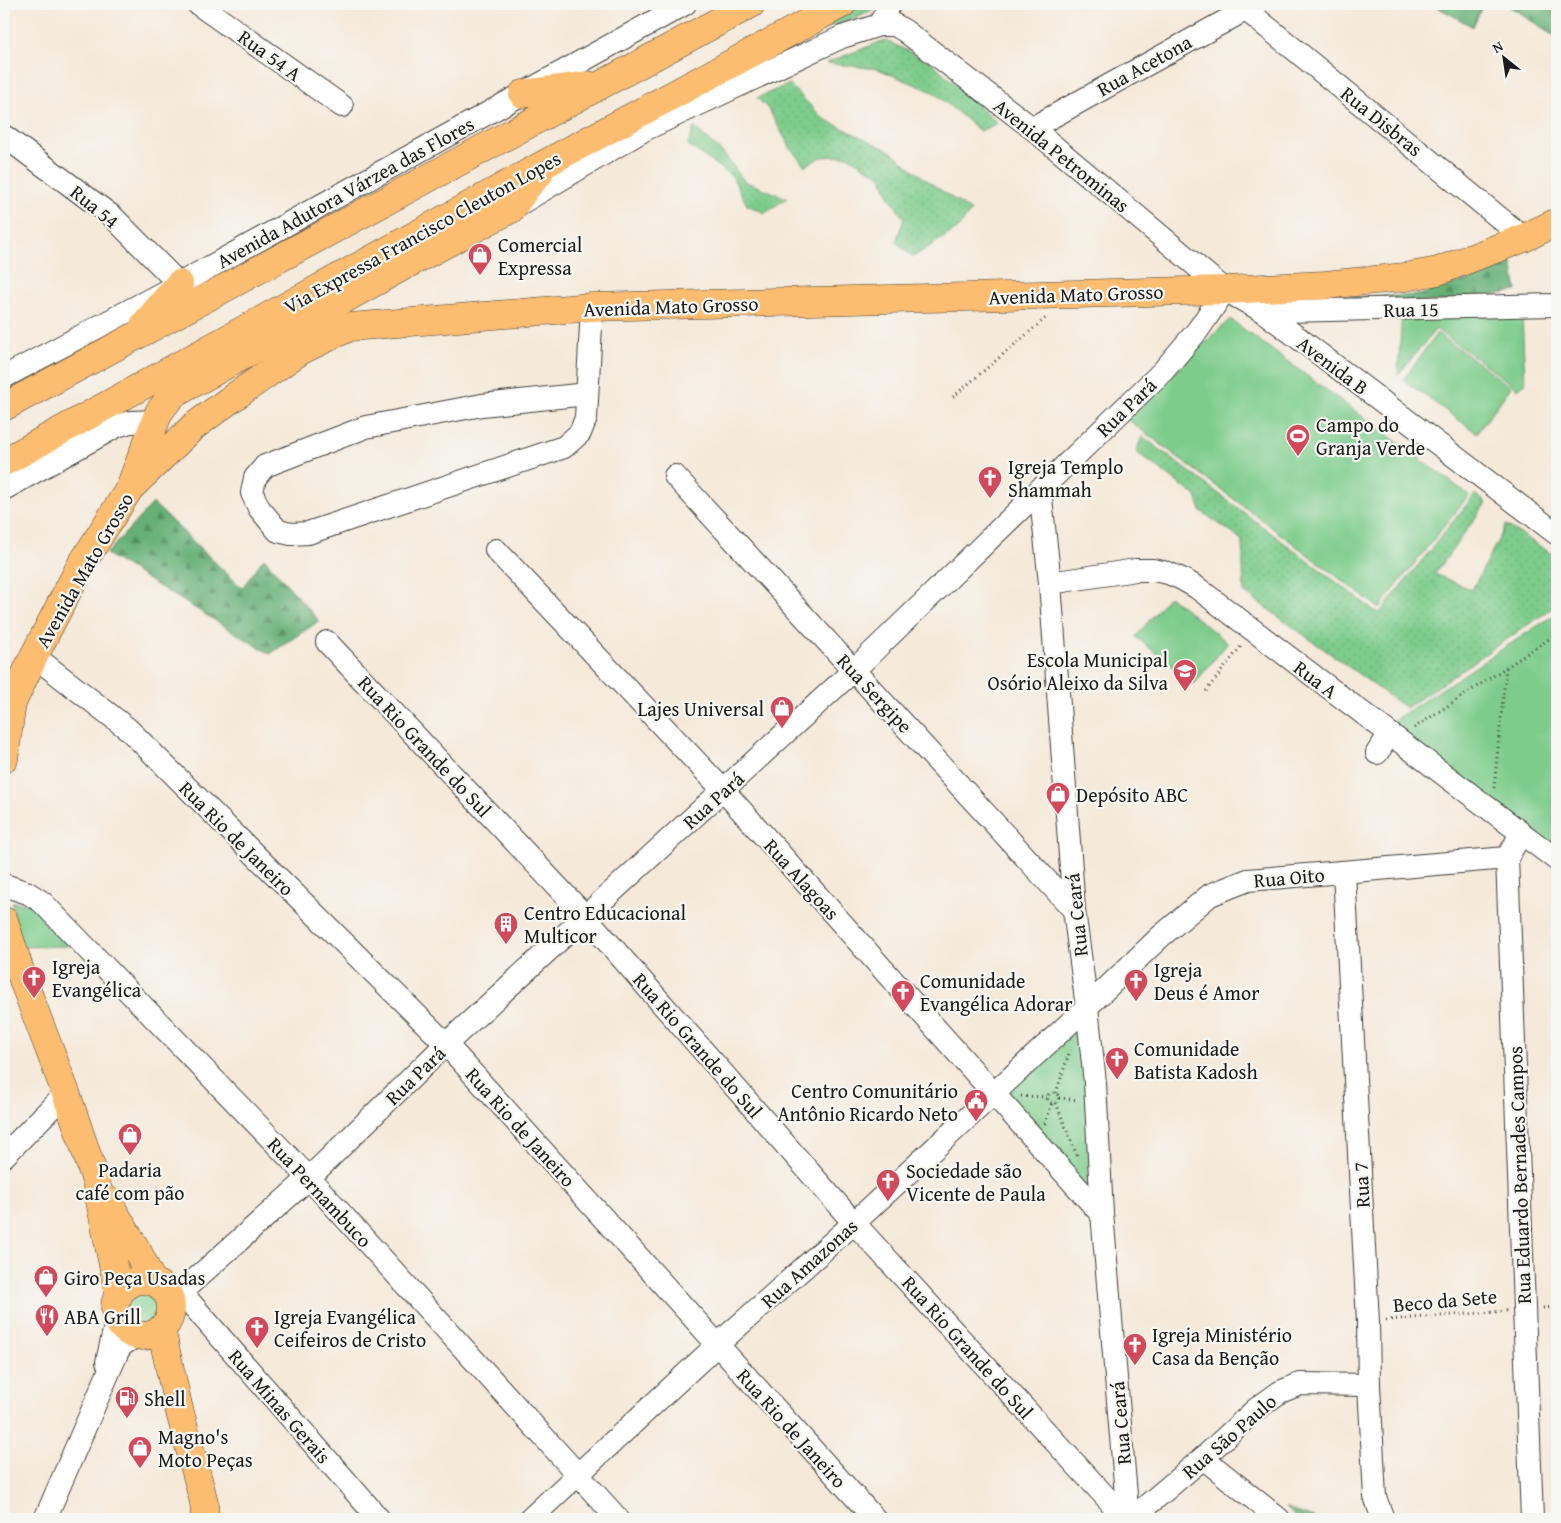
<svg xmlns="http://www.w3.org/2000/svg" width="1561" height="1523" viewBox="0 0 1561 1523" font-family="'Gentium Book Plus',serif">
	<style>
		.grass { fill: url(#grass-dots); stroke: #4c7454 }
		.forest { fill: url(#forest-firs); stroke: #41664a }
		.green { fill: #7dcc8b; stroke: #4c7454 }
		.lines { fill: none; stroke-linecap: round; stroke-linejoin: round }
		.minor-casing { stroke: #3d3b38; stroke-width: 24 }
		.major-casing { stroke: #3d3b38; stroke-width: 29 }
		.highway-casing { stroke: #3d3b38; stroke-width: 29 }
		.path { stroke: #3d3b38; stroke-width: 3; stroke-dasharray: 1 4; stroke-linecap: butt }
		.minor { stroke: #fff; stroke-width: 22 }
		.major { stroke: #fcbd6f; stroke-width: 28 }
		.highway { stroke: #fcbd6f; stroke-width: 28 }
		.labels { text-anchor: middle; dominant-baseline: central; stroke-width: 4.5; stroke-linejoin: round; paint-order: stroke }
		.street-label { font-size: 20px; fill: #1c1c1c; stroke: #f6f6f2 }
		.poi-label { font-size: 20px; fill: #1c1c1c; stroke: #f6f6f2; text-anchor: start }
	</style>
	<defs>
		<pattern id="grass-dots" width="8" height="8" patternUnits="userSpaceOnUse" patternTransform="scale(1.25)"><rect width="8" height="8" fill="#7dcc8b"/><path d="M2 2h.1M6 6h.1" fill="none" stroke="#6baf77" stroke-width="1.8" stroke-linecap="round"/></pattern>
		<pattern id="forest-firs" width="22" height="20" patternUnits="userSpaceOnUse" patternTransform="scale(1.25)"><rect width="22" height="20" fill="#66b077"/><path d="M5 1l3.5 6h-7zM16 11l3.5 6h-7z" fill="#538e61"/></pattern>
	</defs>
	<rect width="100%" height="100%" fill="#f6f6f2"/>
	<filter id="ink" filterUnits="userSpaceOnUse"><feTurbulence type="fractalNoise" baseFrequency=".02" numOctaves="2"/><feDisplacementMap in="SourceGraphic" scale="10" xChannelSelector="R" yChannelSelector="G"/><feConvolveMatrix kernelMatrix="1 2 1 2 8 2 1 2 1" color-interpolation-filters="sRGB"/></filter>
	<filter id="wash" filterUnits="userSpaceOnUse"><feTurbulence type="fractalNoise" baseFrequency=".0096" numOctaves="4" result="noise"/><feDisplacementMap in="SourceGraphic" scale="20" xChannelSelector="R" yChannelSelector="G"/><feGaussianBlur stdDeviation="1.12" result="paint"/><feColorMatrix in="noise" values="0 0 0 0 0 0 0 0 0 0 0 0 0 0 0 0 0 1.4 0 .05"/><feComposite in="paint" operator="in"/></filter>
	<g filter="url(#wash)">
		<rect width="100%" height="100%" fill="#f5e9d9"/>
		<g class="grass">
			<path d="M855,4h25c-21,18 -54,23 -81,30z"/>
			<polygon points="885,40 931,62 998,123 980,131 933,92 878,69 826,63"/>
			<polygon points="789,84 824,119 890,151 929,182 971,211 957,229 913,257 896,242 904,219 888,194 881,176 847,156 821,157 805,166 791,149 769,110 757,98"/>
			<polygon points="694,127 725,155 744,181 787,198 765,213 747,205 732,176 688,145"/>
			<polygon points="1142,436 1379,614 1475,494 1486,503 1435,574 1472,590 1506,525 1557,557 1557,605 1406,708 1244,592 1242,540 1201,511 1196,496 1136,452"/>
			<path d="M136,1291c32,-1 28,42 1,38 -4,0 -9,-1 -11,-4 -4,-4 -5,-13 -6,-19l11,-14z"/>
		</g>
		<g class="forest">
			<polygon points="1432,4 1483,4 1473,27"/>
			<polygon points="1506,4 1557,5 1557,38"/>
			<polygon points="1512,262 1517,291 1465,300 1351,305 1351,297 1420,295 1477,277"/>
			<polygon points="153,503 242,588 264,558 319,621 270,654 106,554"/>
			<polygon points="1285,1508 1317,1519 1298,1519"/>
		</g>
		<g class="green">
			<polygon points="1402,313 1522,315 1525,383 1518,389 1436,329 1398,375"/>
			<polygon points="1230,319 1469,495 1379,608 1127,419"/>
			<polygon points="1437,333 1511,387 1477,433 1403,380"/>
			<polygon points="1169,596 1228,643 1194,684 1136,637"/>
			<polygon points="1557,613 1557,848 1390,723"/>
			<polygon points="12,902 31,903 69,946 21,947"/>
			<polygon points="1087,1007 1102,1215 992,1094"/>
		</g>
	</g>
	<g filter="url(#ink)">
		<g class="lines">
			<defs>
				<g id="minor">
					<polyline points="198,4 342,106"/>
					<polyline points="1242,4 1245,9 1524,238"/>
					<polyline points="879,25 890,4"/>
					<polyline points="1032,128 1256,4"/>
					<polyline points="4,136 113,217 179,284"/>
					<polyline points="516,206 644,130 842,37 879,25 895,25 905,31 1032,128 1225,290 1264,312 1557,534"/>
					<polyline points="1264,312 1285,311 1557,305"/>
					<polyline points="4,377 179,284 685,4"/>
					<polyline points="587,394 482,405 366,427 265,466 255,478 252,493 259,508 278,531 291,534 308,533 564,447 580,433 586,418 592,307"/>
					<polyline points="675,476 1074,910"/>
					<polyline points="4,489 117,426 130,422 156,421"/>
					<polyline points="1040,489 1050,583 1074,910 1087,1007 1095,1083 1102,1213 1128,1519"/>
					<polyline points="496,550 724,791 1102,1215"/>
					<polyline points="1050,583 1136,570 1153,570 1168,573 1182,579 1196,587 1557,860"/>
					<polyline points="327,642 585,916 854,1223 1126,1519"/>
					<polyline points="34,656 128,729 446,1044 875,1519"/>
					<polyline points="1377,753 1390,734"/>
					<polyline points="1521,834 1507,858 1532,1519"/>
					<polyline points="1344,872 1368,1322 1369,1385 1375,1497 1383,1519"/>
					<polyline points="4,885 28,893 42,902 309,1178 618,1519"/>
					<polyline points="4,1156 66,1093"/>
					<polyline points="181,1292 379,1519"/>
					<polyline points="171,1309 176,1299 181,1292 309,1178 446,1044 854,670 1163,371 1198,330 1225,290"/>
					<polyline points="107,1362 117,1317"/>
					<polyline points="1203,1458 1279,1519"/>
					<polyline points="45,1519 118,1351 122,1345 138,1335"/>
					<polyline points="530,1519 717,1345 854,1223 1087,1007 1160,937 1210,895 1248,880 1507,858"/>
					<polyline points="1131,1519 1203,1458 1255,1410 1280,1392 1300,1384 1369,1385"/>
				</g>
				<g id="major">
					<polyline points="133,479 159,412 172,395 400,268 511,209"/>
					<polyline points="4,759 12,703 34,656 81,565 130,488 193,427 231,399 300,351 350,327 592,307 1225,290 1325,285 1405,277 1438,271 1524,238 1557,222"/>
					<polyline points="4,921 24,983 66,1093 96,1181 119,1295"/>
					<polyline points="107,1200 139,1254 152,1281"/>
					<circle cx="143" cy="1308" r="28"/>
					<polyline points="161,1329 178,1405 204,1502 205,1519"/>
				</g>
				<g id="highway">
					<polyline points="523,94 588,85"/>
					<polyline points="511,209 526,188 539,174"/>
					<polyline points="144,325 179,284"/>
					<polyline points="4,407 751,4"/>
					<polyline points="4,462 552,160 842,4"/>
				</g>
			</defs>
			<use href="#minor" class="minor-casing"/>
			<use href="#major" class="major-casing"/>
			<use href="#highway" class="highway-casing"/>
			<g class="path">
				<polyline points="953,397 1047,317"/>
				<polyline points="1206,691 1242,645"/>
				<polyline points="1414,728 1557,634"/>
				<polyline points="1494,788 1506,668"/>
				<circle cx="1053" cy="1098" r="5.5"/>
				<polyline points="1056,1093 1070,1050"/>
				<polyline points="1021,1096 1048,1097"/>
				<polyline points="1059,1098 1078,1100"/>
				<polyline points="1056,1103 1078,1158"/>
				<polyline points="1045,1124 1052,1103"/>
				<polyline points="1543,1308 1557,1307"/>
				<polyline points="1386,1320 1507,1311"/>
			</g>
			<use href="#minor" class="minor"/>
			<use href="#major" class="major"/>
			<use href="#highway" class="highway"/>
		</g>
	</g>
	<defs>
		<symbol id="shop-pin" viewBox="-11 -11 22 30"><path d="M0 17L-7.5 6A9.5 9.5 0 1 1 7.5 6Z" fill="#d1495b" stroke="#f6f6f2"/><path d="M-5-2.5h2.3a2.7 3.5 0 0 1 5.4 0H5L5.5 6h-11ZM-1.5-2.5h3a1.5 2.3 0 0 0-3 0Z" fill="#fff"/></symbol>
		<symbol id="stadium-pin" viewBox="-11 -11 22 30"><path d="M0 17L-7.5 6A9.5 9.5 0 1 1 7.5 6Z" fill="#d1495b" stroke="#f6f6f2"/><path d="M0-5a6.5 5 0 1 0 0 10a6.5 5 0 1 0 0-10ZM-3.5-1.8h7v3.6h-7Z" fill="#fff"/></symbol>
		<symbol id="church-pin" viewBox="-11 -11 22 30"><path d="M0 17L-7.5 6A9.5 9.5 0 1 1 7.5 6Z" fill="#d1495b" stroke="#f6f6f2"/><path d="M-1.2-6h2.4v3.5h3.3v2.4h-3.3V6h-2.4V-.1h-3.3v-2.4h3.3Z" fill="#fff"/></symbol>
		<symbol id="school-pin" viewBox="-11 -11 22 30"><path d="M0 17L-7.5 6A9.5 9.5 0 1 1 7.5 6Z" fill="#d1495b" stroke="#f6f6f2"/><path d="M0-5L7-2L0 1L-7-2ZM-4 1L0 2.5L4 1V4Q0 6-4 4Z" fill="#fff"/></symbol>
		<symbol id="building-pin" viewBox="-11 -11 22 30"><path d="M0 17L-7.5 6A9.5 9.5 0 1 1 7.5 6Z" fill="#d1495b" stroke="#f6f6f2"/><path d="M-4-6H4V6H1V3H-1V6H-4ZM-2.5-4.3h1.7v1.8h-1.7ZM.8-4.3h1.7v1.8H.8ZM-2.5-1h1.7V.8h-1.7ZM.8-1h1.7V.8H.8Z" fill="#fff"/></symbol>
		<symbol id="civic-pin" viewBox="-11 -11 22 30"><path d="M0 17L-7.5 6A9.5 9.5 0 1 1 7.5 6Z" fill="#d1495b" stroke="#f6f6f2"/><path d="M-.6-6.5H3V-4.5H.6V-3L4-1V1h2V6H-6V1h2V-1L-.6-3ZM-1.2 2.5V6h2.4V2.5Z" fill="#fff"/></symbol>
		<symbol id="restaurant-pin" viewBox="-11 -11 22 30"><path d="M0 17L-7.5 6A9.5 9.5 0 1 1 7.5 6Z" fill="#d1495b" stroke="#f6f6f2"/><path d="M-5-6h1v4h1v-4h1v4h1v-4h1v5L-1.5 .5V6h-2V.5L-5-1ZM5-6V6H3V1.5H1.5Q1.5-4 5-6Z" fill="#fff"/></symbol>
		<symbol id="fuel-pin" viewBox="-11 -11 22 30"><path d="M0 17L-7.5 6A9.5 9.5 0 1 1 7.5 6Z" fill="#d1495b" stroke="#f6f6f2"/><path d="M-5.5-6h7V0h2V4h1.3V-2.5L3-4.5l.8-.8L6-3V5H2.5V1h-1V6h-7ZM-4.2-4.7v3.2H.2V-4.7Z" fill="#fff"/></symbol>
	</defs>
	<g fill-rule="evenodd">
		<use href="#shop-pin" x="466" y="241" width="28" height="38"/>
		<use href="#stadium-pin" x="1284" y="422" width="28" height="38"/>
		<use href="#church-pin" x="976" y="464" width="28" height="38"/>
		<use href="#school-pin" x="1171" y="657" width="28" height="38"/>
		<use href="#shop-pin" x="768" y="694" width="28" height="38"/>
		<use href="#shop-pin" x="1044" y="780" width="28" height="38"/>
		<use href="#building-pin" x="492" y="910" width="28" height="38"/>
		<use href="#church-pin" x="20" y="964" width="28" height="38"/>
		<use href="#church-pin" x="1122" y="967" width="28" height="38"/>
		<use href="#church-pin" x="889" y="978" width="28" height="38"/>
		<use href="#church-pin" x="1103" y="1045" width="28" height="38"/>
		<use href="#civic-pin" x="962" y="1087" width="28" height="38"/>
		<use href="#shop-pin" x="116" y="1121" width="28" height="38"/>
		<use href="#church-pin" x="874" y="1167" width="28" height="38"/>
		<use href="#shop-pin" x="32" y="1263" width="28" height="38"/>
		<use href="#restaurant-pin" x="33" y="1302" width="28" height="38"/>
		<use href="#church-pin" x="243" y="1314" width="28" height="38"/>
		<use href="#church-pin" x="1121" y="1331" width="28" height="38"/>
		<use href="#fuel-pin" x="113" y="1384" width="28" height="38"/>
		<use href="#shop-pin" x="126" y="1434" width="28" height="38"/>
	</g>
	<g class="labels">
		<g class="street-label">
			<text transform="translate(270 55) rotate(36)">Rua 54 A</text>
			<text transform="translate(1144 65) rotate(-29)">Rua Acetona</text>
			<text transform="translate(1382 121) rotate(39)">Rua Disbras</text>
			<text transform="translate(1062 155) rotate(39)">Avenida Petrominas</text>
			<text transform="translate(345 192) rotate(-29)">Avenida Adutora Várzea das Flores</text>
			<text transform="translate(95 206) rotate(39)">Rua 54</text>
			<text transform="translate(422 232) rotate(-29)">Via Expressa Francisco Cleuton Lopes</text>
			<text transform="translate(1076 294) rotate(-2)">Avenida Mato Grosso</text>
			<text transform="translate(671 306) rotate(-2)">Avenida Mato Grosso</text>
			<text transform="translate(1411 309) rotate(-1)">Rua 15</text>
			<text transform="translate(1333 365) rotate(37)">Avenida B</text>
			<text transform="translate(1126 407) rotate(-44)">Rua Pará</text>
			<text transform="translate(84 570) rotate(-60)">Avenida Mato Grosso</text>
			<text transform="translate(1316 679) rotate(37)">Rua A</text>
			<text transform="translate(875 693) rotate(47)">Rua Sergipe</text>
			<text transform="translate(425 746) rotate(47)">Rua Rio Grande do Sul</text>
			<text transform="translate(713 800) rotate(-42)">Rua Pará</text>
			<text transform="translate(237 838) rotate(45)">Rua Rio de Janeiro</text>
			<text transform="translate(1289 877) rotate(-5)">Rua Oito</text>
			<text transform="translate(802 879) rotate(48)">Rua Alagoas</text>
			<text transform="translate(1076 915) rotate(-96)">Rua Ceará</text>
			<text transform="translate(698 1045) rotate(49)">Rua Rio Grande do Sul</text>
			<text transform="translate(415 1075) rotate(-44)">Rua Pará</text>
			<text transform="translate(521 1127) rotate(48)">Rua Rio de Janeiro</text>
			<text transform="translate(1519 1175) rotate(-92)">Rua Eduardo Bernades Campos</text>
			<text transform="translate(1361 1185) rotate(-93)">Rua 7</text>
			<text transform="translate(320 1192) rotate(47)">Rua Pernambuco</text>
			<text transform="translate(809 1263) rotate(-42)">Rua Amazonas</text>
			<text transform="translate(1445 1300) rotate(-5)">Beco da Sete</text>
			<text transform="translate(968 1347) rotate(48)">Rua Rio Grande do Sul</text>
			<text transform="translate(280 1406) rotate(49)">Rua Minas Gerais</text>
			<text transform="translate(1120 1423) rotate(-95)">Rua Ceará</text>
			<text transform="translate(792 1428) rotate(48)">Rua Rio de Janeiro</text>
			<text transform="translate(1229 1436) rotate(-41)">Rua São Paulo</text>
		</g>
		<g class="poi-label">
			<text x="498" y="244">Comercial<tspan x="498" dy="23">Expressa</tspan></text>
			<text x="1316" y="424">Campo do<tspan x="1316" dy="23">Granja Verde</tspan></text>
			<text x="1008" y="466">Igreja Templo<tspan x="1008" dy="23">Shammah</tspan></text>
			<text x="1168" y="659" text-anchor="end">Escola Municipal<tspan x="1168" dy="23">Osório Aleixo da Silva</tspan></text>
			<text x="764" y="708" text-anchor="end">Lajes Universal</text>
			<text x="1076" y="794">Depósito ABC</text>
			<text x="524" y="912">Centro Educacional<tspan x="524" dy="23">Multicor</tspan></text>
			<text x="52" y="966">Igreja<tspan x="52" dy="23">Evangélica</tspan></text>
			<text x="1154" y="969">Igreja<tspan x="1154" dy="23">Deus é Amor</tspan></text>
			<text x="920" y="980">Comunidade<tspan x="920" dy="23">Evangélica Adorar</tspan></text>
			<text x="1134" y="1048">Comunidade<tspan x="1134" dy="23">Batista Kadosh</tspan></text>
			<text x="958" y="1090" text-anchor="end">Centro Comunitário<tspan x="958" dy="23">Antônio Ricardo Neto</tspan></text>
			<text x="130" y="1169" text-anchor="middle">Padaria<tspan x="130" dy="23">café com pão</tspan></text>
			<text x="906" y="1170">Sociedade são<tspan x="906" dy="23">Vicente de Paula</tspan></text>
			<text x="64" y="1277">Giro Peça Usadas</text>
			<text x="64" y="1316">ABA Grill</text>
			<text x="274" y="1316">Igreja Evangélica<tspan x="274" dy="23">Ceifeiros de Cristo</tspan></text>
			<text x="1152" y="1334">Igreja Ministério<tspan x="1152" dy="23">Casa da Benção</tspan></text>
			<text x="144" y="1398">Shell</text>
			<text x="158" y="1436">Magno's<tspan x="158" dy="23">Moto Peças</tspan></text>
		</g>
	</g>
	<rect width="1561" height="1523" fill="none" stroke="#f6f6f2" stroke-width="20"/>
	<g transform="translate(1504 58) rotate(330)" stroke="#f6f6f2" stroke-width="4" paint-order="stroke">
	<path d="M0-4L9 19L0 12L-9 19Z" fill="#1c1c1c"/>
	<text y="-8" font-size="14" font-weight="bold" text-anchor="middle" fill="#1c1c1c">N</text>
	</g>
</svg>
